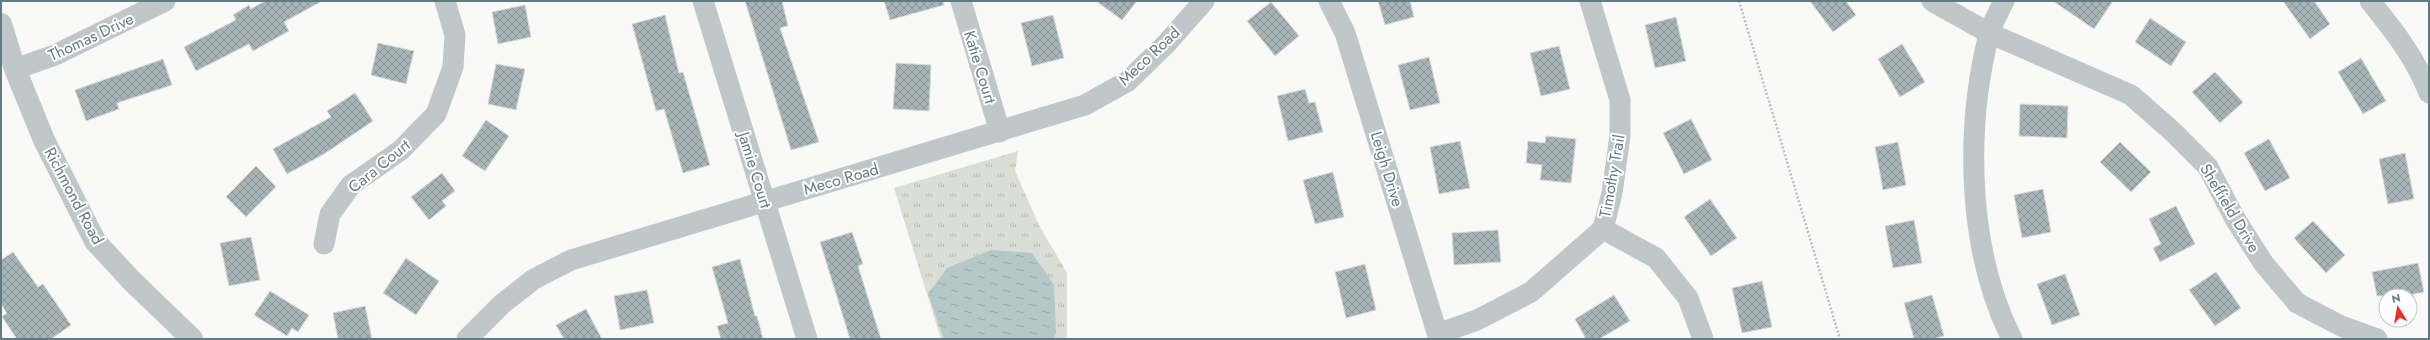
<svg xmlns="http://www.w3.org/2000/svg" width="2430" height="340" viewBox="0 0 2430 340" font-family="Jost,sans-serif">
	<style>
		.grass { fill: url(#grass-tufts) }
		.water { fill: url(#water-ripples) }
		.building { fill: url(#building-cross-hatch); stroke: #dbdbd9 }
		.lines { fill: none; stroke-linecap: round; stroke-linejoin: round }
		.path { stroke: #babfc1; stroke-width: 2.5; stroke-dasharray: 2 2; stroke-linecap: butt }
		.minor { stroke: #bfc7c9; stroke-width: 21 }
		.tertiary { stroke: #bfc7c9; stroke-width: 22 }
		.labels { text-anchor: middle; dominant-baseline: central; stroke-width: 4; stroke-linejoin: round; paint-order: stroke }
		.street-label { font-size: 16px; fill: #627a84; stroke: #fff }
	</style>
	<defs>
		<pattern id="grass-tufts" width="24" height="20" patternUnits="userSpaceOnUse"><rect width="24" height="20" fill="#daded5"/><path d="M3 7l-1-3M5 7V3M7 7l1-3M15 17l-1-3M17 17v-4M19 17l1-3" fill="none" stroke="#b4b9b2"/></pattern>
		<pattern id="water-ripples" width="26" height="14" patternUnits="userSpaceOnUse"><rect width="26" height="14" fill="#b5c8c9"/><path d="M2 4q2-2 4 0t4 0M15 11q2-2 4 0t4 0" fill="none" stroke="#97a7a9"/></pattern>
		<pattern id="building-cross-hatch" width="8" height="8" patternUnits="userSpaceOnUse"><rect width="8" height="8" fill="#a6b3b7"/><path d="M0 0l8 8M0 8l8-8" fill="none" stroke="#8b979a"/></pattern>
	</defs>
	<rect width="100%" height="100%" fill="#f9f9f7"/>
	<polygon class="grass" points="1018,151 1015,171 1039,225 1067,273 1067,339 941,339 894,188"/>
	<polygon class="water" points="991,250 1032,253 1054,285 1056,332 1054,339 944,339 928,294 947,268"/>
	<g class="building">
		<polygon points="265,1 322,1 284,22 289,31 253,51 249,44 196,71 184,47 236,20 233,15 249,5 251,9"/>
		<polygon points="745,1 782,1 788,26 780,28 819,142 791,150"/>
		<polygon points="884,1 943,1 944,5 890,20"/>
		<polygon points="1096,1 1137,1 1122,20"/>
		<polygon points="1378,1 1410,1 1414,17 1385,25"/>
		<polygon points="1810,1 1846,1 1856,15 1833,32"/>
		<polygon points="2053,1 2113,1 2094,29"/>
		<polygon points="2283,1 2314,1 2330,24 2310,39"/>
		<polygon points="1271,2 1299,36 1275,56 1247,21"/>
		<polygon points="525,5 531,37 498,44 492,12"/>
		<polygon points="665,15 679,73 683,72 710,165 683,173 664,109 656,111 632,24"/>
		<polygon points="1053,15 1064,58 1032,66 1021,23"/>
		<polygon points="1676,17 1686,61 1655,68 1645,25"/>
		<polygon points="2150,18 2186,42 2171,66 2135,42"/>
		<polygon points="378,43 414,51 406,84 371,75"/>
		<polygon points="1902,44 1925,82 1900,97 1878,59"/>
		<polygon points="1559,46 1570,89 1541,96 1530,53"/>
		<polygon points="1429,57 1440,103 1410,110 1398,65"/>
		<polygon points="2361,58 2386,101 2363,114 2338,72"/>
		<polygon points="163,59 172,85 117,103 119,109 86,121 75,90"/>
		<polygon points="896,63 931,65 929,111 893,109"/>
		<polygon points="496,64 525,69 516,110 488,104"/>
		<polygon points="2215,72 2243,102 2220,123 2192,92"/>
		<polygon points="1305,89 1309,103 1315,102 1323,132 1288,141 1277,96"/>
		<polygon points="355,93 373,121 324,154 287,174 273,149 331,117 327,111"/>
		<polygon points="2020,104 2068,106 2067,138 2019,136"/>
		<polygon points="1691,119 1712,160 1684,174 1663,133"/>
		<polygon points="486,120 509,136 485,171 462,156"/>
		<polygon points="1546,136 1576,139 1571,183 1540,180 1542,165 1526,163 1528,141 1545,143"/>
		<polygon points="2269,139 2290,178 2265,191 2244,153"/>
		<polygon points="1460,141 1470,188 1439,194 1430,147"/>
		<polygon points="1898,142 1906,185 1883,190 1875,147"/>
		<polygon points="2120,142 2151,172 2131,192 2100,162"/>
		<polygon points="2405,153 2414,199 2388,204 2379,159"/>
		<polygon points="256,166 276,187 246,217 226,197"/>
		<polygon points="1333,172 1344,217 1315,224 1303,180"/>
		<polygon points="442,173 455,191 442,201 446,206 429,220 411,197"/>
		<polygon points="2043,189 2051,232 2022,238 2014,195"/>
		<polygon points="1710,199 1737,238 1711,256 1684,217"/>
		<polygon points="2176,206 2195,244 2160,262 2153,248 2161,244 2149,219"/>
		<polygon points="1914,220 1922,263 1893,268 1885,226"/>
		<polygon points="2313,221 2345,255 2326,273 2294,238"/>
		<polygon points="1498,230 1501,262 1454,265 1452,233"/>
		<polygon points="852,232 863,264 858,266 881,339 850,339 820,242"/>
		<polygon points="251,237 260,280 229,286 220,243"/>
		<polygon points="13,252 38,287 43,284 71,325 51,339 17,339 2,317 7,313 1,304 1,260"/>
		<polygon points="406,258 439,281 416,315 383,293"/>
		<polygon points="740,259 755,316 757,316 763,339 721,339 717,326 728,323 712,267"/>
		<polygon points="2418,263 2424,292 2405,296 2377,296 2372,272"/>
		<polygon points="1365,264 1376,310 1346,318 1335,272"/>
		<polygon points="2216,272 2241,308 2215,326 2189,290"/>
		<polygon points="2065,274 2080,315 2052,325 2037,284"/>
		<polygon points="1762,281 1772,327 1742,333 1732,288"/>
		<polygon points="647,290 654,323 620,330 614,296"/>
		<polygon points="270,291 309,315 298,332 292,328 287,336 254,315"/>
		<polygon points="1614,295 1630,321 1599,339 1586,339 1575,319"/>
		<polygon points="1932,295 1944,336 1933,339 1914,339 1904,303"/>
		<polygon points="365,306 372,339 338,339 333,313"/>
		<polygon points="586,309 602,339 564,339 556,325"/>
	</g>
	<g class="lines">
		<polyline class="path" points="1739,1 1840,339"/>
		<g class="minor">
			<polyline points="703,1 807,339"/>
			<polyline points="961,1 1000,132"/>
			<polyline points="1329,1 1345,33 1439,339"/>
			<polyline points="1932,1 1989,33 2131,95 2172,131 2208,167 2234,217 2264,264 2297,303 2341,326 2377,339"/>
			<path d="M2004,1c-5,11 -12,22 -15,33 -24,95 -22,216 23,305"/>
			<path d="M2370,1c24,30 45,56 59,92"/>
			<polyline points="15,69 55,55 165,1"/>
			<polyline points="1603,229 1656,258 1688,298 1703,339"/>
			<polyline points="324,244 330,214 351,185 401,150 436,114 453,67 455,35 445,1"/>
			<polyline points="1438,334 1477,320 1531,292 1603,229 1612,193 1620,136 1620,100 1590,1"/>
			<polyline points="467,339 502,304 534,279 571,260 1085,105 1128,81 1166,44 1204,1"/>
		</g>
		<polyline class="tertiary" points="1,24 15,69 44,140 95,241 131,280 192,339"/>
	</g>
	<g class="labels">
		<g class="street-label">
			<text transform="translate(91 37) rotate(-25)">Thomas Drive</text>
			<text transform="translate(1149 56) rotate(-43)">Meco Road</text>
			<text transform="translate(980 67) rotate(73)">Katie Court</text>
			<text transform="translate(379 166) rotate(-39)">Cara Court</text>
			<text transform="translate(1387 169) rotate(73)">Leigh Drive</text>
			<text transform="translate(755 170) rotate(73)">Jamie Court</text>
			<text transform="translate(1612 176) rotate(-80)">Timothy Trail</text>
			<text transform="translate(841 179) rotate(-16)">Meco Road</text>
			<text transform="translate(74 196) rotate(62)">Richmond Road</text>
			<text transform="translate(2230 208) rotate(59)">Sheffield Drive</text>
		</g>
	</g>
	<rect width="2430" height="340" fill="none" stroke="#627a84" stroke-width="4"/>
	<g transform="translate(2398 308) rotate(349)"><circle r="19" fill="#ffffff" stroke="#c0cace"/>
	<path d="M0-3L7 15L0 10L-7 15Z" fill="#ee2d21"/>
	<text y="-6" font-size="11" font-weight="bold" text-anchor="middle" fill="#627a84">N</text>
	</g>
</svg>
